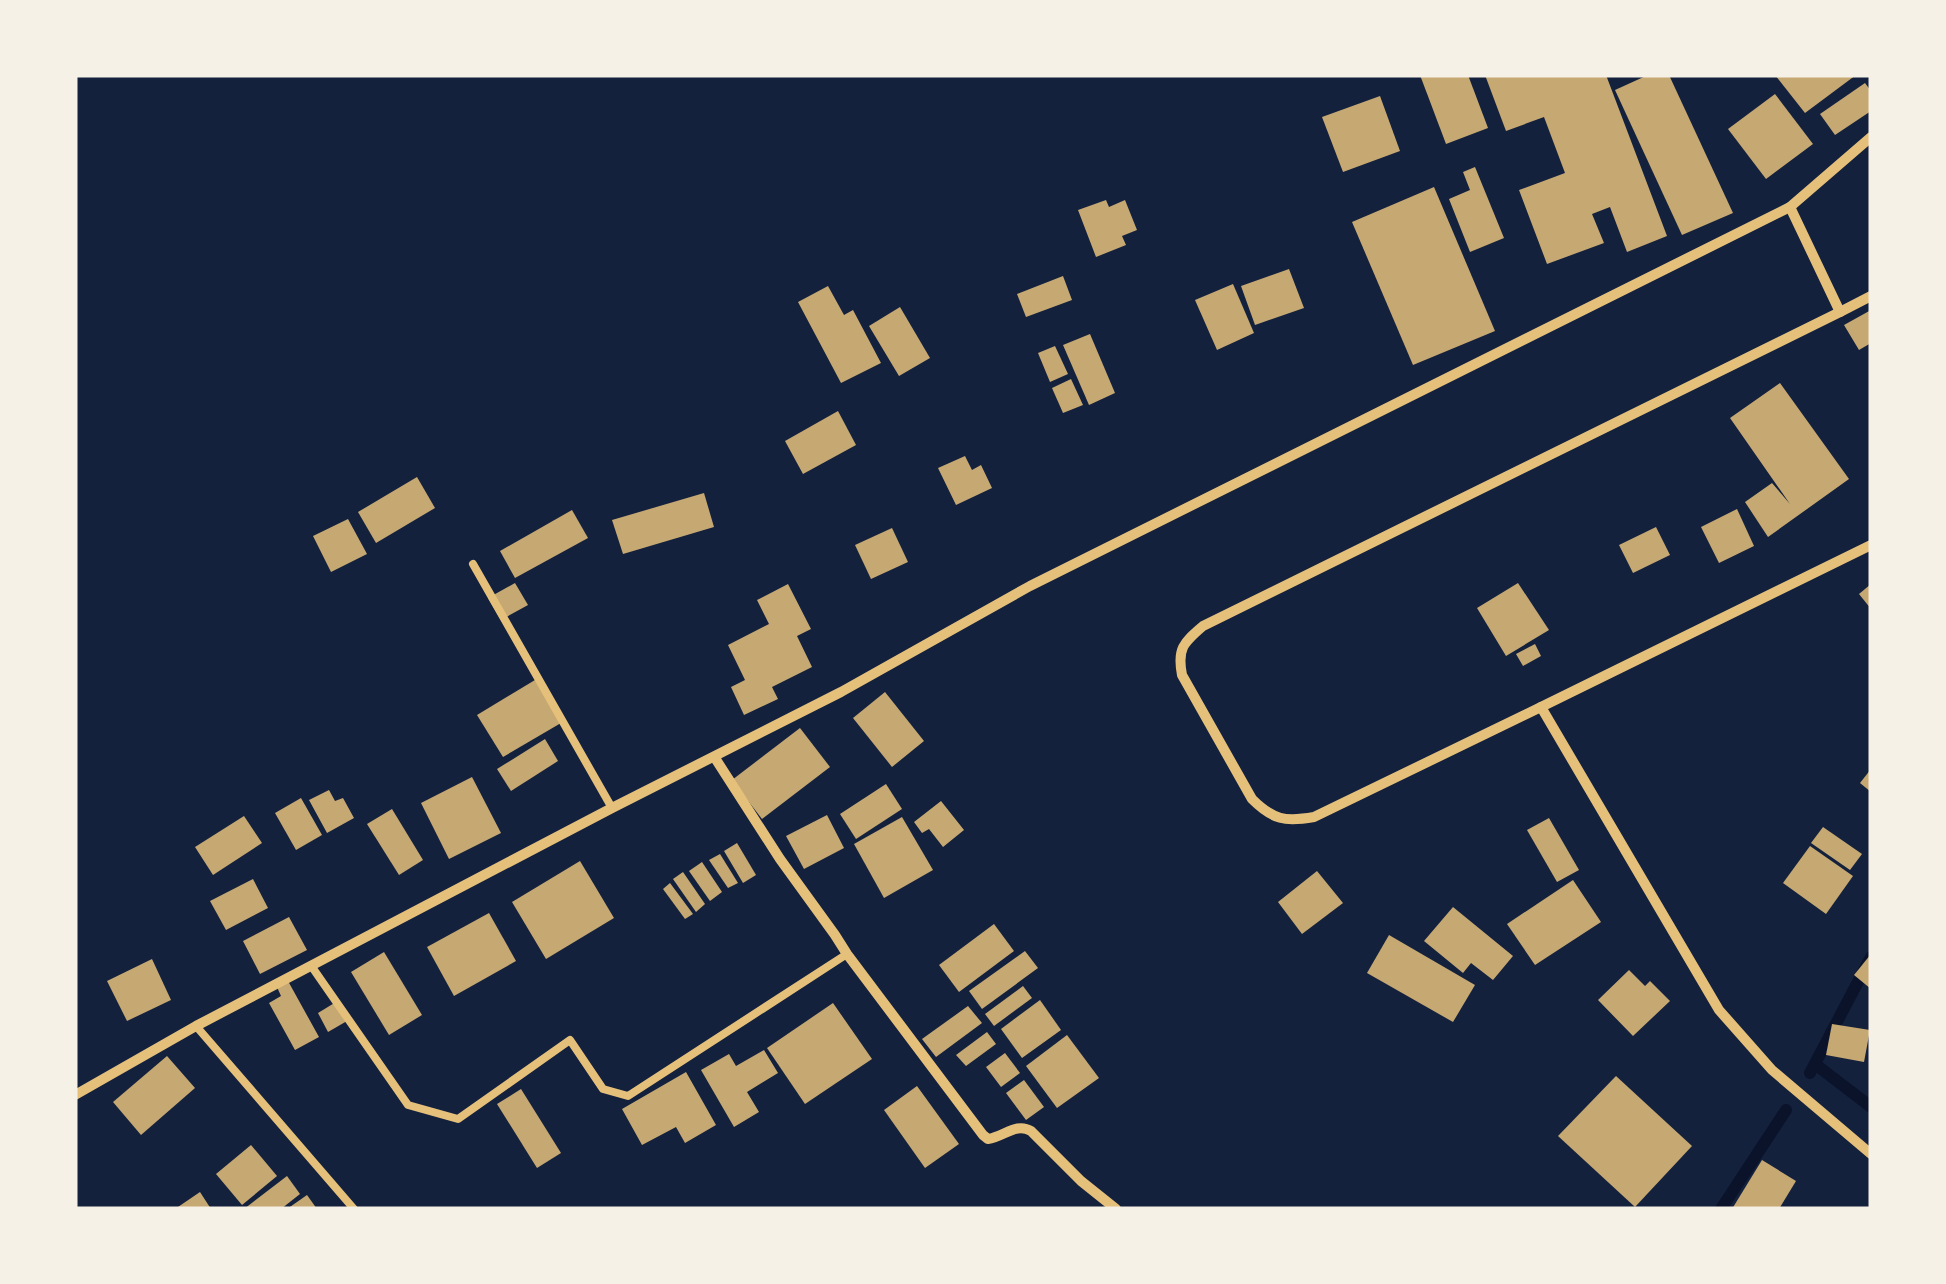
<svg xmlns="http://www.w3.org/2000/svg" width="1946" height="1284" viewBox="0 0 1946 1284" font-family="'Noto Serif',serif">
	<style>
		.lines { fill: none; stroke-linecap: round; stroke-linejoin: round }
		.stream { stroke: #0b132b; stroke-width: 12 }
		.building { fill: #c6a872 }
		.service { stroke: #e5c07b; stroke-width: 8 }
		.minor { stroke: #e5c07b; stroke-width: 10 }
	</style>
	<rect width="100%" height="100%" fill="#14213d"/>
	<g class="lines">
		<g class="stream">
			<polyline points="1815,1064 1871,1107"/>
			<polyline points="1810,1073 1871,957"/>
			<polyline points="1721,1209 1786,1110"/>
		</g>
	</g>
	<g class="building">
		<polygon points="1420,75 1468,75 1488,128 1446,144"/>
		<polygon points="1485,75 1606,75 1667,236 1627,252 1610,207 1592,214 1604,243 1547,264 1519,190 1565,173 1544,117 1506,131"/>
		<polygon points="1648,75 1669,75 1733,213 1682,235 1615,90"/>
		<polygon points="1775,75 1856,75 1805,113"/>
		<polygon points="1865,83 1871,91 1871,111 1835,135 1820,114"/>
		<polygon points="1775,94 1813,144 1766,179 1728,129"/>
		<polygon points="1380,96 1400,151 1343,172 1322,117"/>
		<polygon points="1475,167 1504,238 1470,252 1449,199 1470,190 1463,172"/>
		<polygon points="1434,187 1495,331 1413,365 1352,222"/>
		<polygon points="1106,200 1109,207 1125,200 1137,230 1122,236 1126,245 1096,257 1078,210"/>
		<polygon points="1289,269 1304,308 1255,325 1241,286"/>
		<polygon points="1063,276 1072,300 1026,317 1017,294"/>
		<polygon points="1233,284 1254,333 1217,350 1195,300"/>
		<polygon points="828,286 844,315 853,310 881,363 841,383 798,302"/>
		<polygon points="900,307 930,358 899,376 869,326"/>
		<polygon points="1871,310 1871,343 1859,350 1844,325"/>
		<polygon points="1090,334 1115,393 1089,405 1063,345"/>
		<polygon points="1055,346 1068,374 1050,382 1038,353"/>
		<polygon points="1071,379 1083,405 1063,413 1052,388"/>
		<polygon points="1780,383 1849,479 1768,537 1745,502 1772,483 1790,504 1730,418"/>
		<polygon points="838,411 856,445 803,474 785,441"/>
		<polygon points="965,456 972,470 981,465 992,488 956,505 938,468"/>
		<polygon points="417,477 435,508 376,543 358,512"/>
		<polygon points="704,493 714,527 623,554 612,520"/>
		<polygon points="1737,509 1754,546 1719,563 1701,527"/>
		<polygon points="572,510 588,538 515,578 500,551"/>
		<polygon points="348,519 367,554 331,572 313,536"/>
		<polygon points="1656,527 1670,555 1633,573 1619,545"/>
		<polygon points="892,528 908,562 871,579 855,545"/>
		<polygon points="515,583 528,605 501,620 488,598"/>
		<polygon points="1518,583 1549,630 1506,656 1477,608"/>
		<polygon points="788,584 811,629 797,636 812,667 772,687 778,699 744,715 731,687 745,680 728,645 769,624 757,600"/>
		<polygon points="1871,584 1871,609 1859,594"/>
		<polygon points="1535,644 1541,656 1523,666 1516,654"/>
		<polygon points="535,680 561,723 503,757 477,715"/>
		<polygon points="885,692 924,741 892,767 853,718"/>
		<polygon points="800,728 830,767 762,819 732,780"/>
		<polygon points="545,739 558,761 511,791 497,769"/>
		<polygon points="1871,769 1871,792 1860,783"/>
		<polygon points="472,777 501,833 449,859 421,803"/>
		<polygon points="886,784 902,809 856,839 840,814"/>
		<polygon points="329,790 335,801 343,798 354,818 327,833 309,800"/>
		<polygon points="301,798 322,835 296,850 275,813"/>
		<polygon points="941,801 964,830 943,847 929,829 922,833 914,822"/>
		<polygon points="392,809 423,860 399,875 367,824"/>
		<polygon points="827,815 844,848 804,869 786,836"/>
		<polygon points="244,816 262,843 213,875 195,847"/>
		<polygon points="902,817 933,870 884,898 854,844"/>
		<polygon points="1549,818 1579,870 1557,882 1527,830"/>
		<polygon points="1823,827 1862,854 1850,870 1811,843"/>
		<polygon points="737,843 756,875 743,883 724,851"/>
		<polygon points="1810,846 1853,876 1826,914 1783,883"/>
		<polygon points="720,854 738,883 728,888 709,860"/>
		<polygon points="580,861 614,918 546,959 512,902"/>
		<polygon points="702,862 722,892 710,901 689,871"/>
		<polygon points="1317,871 1343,903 1302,934 1278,902"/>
		<polygon points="683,872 705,904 696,912 673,879"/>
		<polygon points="253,879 268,908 226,930 210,901"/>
		<polygon points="1573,880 1601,922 1535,965 1507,924"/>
		<polygon points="670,883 693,914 685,919 663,889"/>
		<polygon points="1453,907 1513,956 1493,980 1471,963 1463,973 1424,941"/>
		<polygon points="489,913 516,961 454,996 427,947"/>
		<polygon points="289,917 307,950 260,974 243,941"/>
		<polygon points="994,924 1014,951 959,992 939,965"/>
		<polygon points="1389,935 1475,985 1453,1022 1367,973"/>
		<polygon points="1025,951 1038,968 982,1009 969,991"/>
		<polygon points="384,952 422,1015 389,1035 351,972"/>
		<polygon points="1871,954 1871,989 1854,975"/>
		<polygon points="152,959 171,1000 127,1021 107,981"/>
		<polygon points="1629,970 1645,986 1650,981 1670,1001 1633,1036 1598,1000"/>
		<polygon points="288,981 319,1037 295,1050 269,1003 281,996 277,987"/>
		<polygon points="1023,986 1032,998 994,1026 985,1014"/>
		<polygon points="1040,1000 1061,1030 1022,1058 1001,1029"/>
		<polygon points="336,1002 347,1021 328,1032 318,1013"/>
		<polygon points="833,1003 872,1059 805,1104 767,1048"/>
		<polygon points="968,1006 982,1023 936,1057 922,1039"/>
		<polygon points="1832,1024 1870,1030 1864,1062 1826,1055"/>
		<polygon points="987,1032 996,1044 966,1066 956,1055"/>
		<polygon points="1067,1035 1099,1078 1057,1108 1026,1066"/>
		<polygon points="764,1050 778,1073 747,1092 759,1112 734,1127 701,1070 729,1054 736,1066"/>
		<polygon points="1005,1053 1020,1073 1001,1087 986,1067"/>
		<polygon points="167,1056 195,1088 141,1135 113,1102"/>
		<polygon points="686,1072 716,1125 685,1143 676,1127 642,1145 622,1109"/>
		<polygon points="1616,1076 1692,1146 1635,1207 1558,1136"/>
		<polygon points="1024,1080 1044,1107 1026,1120 1006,1093"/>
		<polygon points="917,1086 959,1144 925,1168 884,1110"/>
		<polygon points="521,1089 561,1153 537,1168 497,1104"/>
		<polygon points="251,1145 277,1176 242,1205 216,1174"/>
		<polygon points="1762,1160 1796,1181 1779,1209 1732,1209"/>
		<polygon points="287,1176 300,1194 281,1209 244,1209"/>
		<polygon points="200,1192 211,1209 175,1209"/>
		<polygon points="307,1195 317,1209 287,1209"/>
	</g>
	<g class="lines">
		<g class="service">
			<polyline points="473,564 612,808"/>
			<polyline points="312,967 408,1105 458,1119 570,1040 603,1089 628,1096 847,954"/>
			<polyline points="196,1026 354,1209"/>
		</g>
		<g class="minor">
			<polyline points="1840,312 1871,296"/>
			<polyline points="1871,545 1541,707 1719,1010 1772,1070 1871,1154"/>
			<path d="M1541,707l-227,110c-29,5 -41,3 -62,-18l-70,-124c-5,-26 1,-32 21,-49l637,-314 -50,-105"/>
			<path d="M715,758l65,101 55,76 12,19 136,181 5,4c16,-2 28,-17 43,-8l50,50 35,28"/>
			<polyline points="75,1095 196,1026 612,808 841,692 1030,586 1790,207 1871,137"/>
		</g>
	</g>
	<rect width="1946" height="1284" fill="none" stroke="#f6f1e7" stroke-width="155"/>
</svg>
